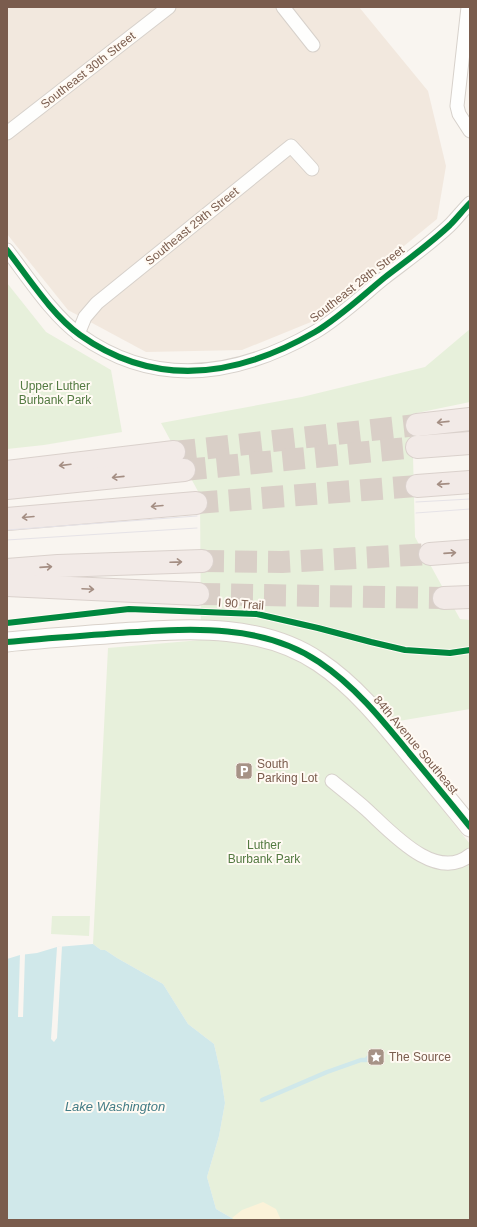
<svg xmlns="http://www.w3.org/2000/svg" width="477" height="1227" viewBox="0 0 477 1227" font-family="Helvetica,sans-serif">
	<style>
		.residential { fill: #f2e8de }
		.green { fill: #e7f0db }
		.sand { fill: #fbf2d9 }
		.water { fill: #d0e8ea }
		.pier { fill: #f9f5f0 }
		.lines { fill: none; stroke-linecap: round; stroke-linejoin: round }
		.stream { stroke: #d0e8ea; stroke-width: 4.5 }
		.highway-tunnel { stroke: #d9cfc7; stroke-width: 22; stroke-dasharray: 22 11; stroke-linecap: butt }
		.street-casing { stroke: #d7d1cb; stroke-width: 15 }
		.secondary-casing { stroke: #d9d2cb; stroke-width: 21 }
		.highway-casing { stroke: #dad1cc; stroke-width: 24 }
		.street { stroke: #fefefd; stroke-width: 13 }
		.secondary { stroke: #fefefd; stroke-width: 19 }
		.highway { stroke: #f2eae7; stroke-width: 22 }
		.tram { stroke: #e6e3e7; stroke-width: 1 }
		.cycleway-casing { stroke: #fffaf3; stroke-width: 8 }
		.cycleway { stroke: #00873e; stroke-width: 6 }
		.oneway { stroke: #a48e83 }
		.labels { text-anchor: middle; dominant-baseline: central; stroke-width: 4; stroke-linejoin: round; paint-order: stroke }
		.street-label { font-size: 12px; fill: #7a5c4d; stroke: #fffaf3 }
		.park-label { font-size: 12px; fill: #537a41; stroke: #fffaf3 }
		.poi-label { font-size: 12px; fill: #7a5c4d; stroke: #fffaf3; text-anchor: start }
		.water-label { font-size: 13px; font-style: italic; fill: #437c86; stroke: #fffaf3 }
	</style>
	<rect width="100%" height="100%" fill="#f9f5f0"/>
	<polygon class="residential" points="7,7 359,7 428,91 446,166 437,219 311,322 242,350 146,352 68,310 7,234"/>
	<g class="green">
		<polygon points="7,283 46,332 111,370 122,432 44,445 7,449"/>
		<polygon points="470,329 470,402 412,414 415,537 460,619 470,620 470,709 375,725 470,844 470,1220 235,1220 216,1209 207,1177 219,1136 225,1103 220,1070 214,1044 188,1024 163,984 117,958 105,950 101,950 93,944 108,648 201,640 200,495 161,423 302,397 425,367"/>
		<polygon points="52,916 90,916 89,936 51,934"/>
	</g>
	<polygon class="sand" points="263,1202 276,1209 281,1220 235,1220 232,1218 242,1210"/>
	<polygon class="water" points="93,944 101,950 105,950 117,958 163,984 188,1024 214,1044 220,1070 225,1103 219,1136 207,1177 216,1209 235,1220 7,1220 7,959 20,955 37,953 57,947"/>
	<g class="pier">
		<polygon points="62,946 57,1038 54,1042 51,1039 57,947"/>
		<polygon points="20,953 25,953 23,1017 18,1017"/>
	</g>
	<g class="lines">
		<polyline class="stream" points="262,1100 327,1072 361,1060 366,1060 374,1051 379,1052 382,1057 378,1062 376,1062 371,1060 371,1057 375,1054 379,1055 378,1060 374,1060 376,1057"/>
		<g class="highway-tunnel">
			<polyline points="174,452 417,425"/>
			<polyline points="184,470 417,447"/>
			<polyline points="196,503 417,486"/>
			<polyline points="202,561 282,562 430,554"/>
			<polyline points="198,594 444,598"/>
		</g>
		<defs>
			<g id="street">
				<polyline points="283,7 313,45"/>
				<polyline points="468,7 457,106 459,114 470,131"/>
				<polyline points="7,133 169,7"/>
				<path d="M7,250c21,27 45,65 73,85 76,54 157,42 235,-3 25,-15 47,-36 69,-54 22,-17 46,-34 66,-53 7,-7 13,-15 20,-22"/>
				<polyline points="78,334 85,317 97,303 291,146 312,169"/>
				<path d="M332,781c12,10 24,19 35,29 24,22 69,73 103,45"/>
			</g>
			<path id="secondary" d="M7,642c37,-4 74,-6 112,-9 67,-4 141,-11 200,29 36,24 64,59 91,92 20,24 40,48 60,73"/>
			<g id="highway">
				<polyline points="417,425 470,419"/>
				<polyline points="417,447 470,443"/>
				<polyline points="7,472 174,452"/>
				<polyline points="417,486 470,482"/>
				<polyline points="7,488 184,470"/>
				<polyline points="7,519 196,503"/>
				<polyline points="430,554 470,551"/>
				<polyline points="7,570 58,566 202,561"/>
				<polyline points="7,585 198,594"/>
				<polyline points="444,598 470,597"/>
			</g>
		</defs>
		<use href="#street" class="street-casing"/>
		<use href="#secondary" class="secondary-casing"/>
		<use href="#highway" class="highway-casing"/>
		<use href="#street" class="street"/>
		<use href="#secondary" class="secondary"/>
		<use href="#highway" class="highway"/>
		<g class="tram">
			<polyline points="416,502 470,499"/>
			<polyline points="416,513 470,509"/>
			<polyline points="7,530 197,516"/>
			<polyline points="7,540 197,528"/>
		</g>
		<defs>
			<g id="cycleway">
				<path d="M7,250c21,27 45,65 73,85 76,54 157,42 235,-3 25,-15 47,-36 69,-54 22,-17 46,-34 66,-53 7,-7 13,-15 20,-22"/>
				<polyline points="7,623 129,609 257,614 318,628 371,642 405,650 450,653 470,650"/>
				<path d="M7,642c37,-4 74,-6 112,-9 67,-4 141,-11 200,29 36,24 64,59 91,92 20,24 40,48 60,73"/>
			</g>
		</defs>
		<use href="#cycleway" class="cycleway-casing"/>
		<use href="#cycleway" class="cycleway"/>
	</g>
	<defs><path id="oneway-shaft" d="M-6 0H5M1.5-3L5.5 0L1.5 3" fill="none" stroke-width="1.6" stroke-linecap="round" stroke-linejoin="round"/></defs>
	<g class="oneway">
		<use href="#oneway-shaft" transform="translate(443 422) rotate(174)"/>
		<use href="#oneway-shaft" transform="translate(65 465) rotate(173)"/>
		<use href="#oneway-shaft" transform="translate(118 477) rotate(174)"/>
		<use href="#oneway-shaft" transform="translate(443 484) rotate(176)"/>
		<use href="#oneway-shaft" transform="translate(157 506) rotate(175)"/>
		<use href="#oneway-shaft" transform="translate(28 517) rotate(175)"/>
		<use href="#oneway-shaft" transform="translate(450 553) rotate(-4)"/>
		<use href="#oneway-shaft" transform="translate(176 562) rotate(-2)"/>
		<use href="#oneway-shaft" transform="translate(46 567) rotate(-4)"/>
		<use href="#oneway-shaft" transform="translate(88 589) rotate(3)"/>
	</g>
	<defs>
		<symbol id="parking-square" viewBox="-11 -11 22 22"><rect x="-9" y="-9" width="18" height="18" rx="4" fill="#a69286" stroke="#fffaf3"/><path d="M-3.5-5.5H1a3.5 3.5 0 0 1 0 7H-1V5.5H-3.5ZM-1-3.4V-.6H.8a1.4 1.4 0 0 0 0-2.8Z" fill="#fff"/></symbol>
		<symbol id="sight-square" viewBox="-11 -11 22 22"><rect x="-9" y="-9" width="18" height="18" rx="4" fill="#a69286" stroke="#fffaf3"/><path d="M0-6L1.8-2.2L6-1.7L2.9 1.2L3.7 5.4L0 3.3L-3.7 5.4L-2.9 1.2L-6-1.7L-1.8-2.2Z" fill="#fff"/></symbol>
	</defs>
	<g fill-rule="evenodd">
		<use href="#parking-square" x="234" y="761" width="20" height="20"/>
		<use href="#sight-square" x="366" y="1047" width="20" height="20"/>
	</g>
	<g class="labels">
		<g class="street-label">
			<text transform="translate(88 70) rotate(-38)">Southeast 30th Street</text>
			<text transform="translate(192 226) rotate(-39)">Southeast 29th Street</text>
			<text transform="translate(357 284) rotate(-38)">Southeast 28th Street</text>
			<text transform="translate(241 604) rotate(4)">I 90 Trail</text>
			<text transform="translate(416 745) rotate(50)">84th Avenue Southeast</text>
		</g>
		<g class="park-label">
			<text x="55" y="386">Upper Luther<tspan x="55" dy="14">Burbank Park</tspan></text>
			<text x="264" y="845">Luther<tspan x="264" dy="14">Burbank Park</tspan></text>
		</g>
		<g class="poi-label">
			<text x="257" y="764">South<tspan x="257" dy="14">Parking Lot</tspan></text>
			<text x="389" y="1057">The Source</text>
		</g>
		<g class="water-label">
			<text x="115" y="1106">Lake Washington</text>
		</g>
	</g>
	<rect width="477" height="1227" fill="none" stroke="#7a5c4d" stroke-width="16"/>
</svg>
